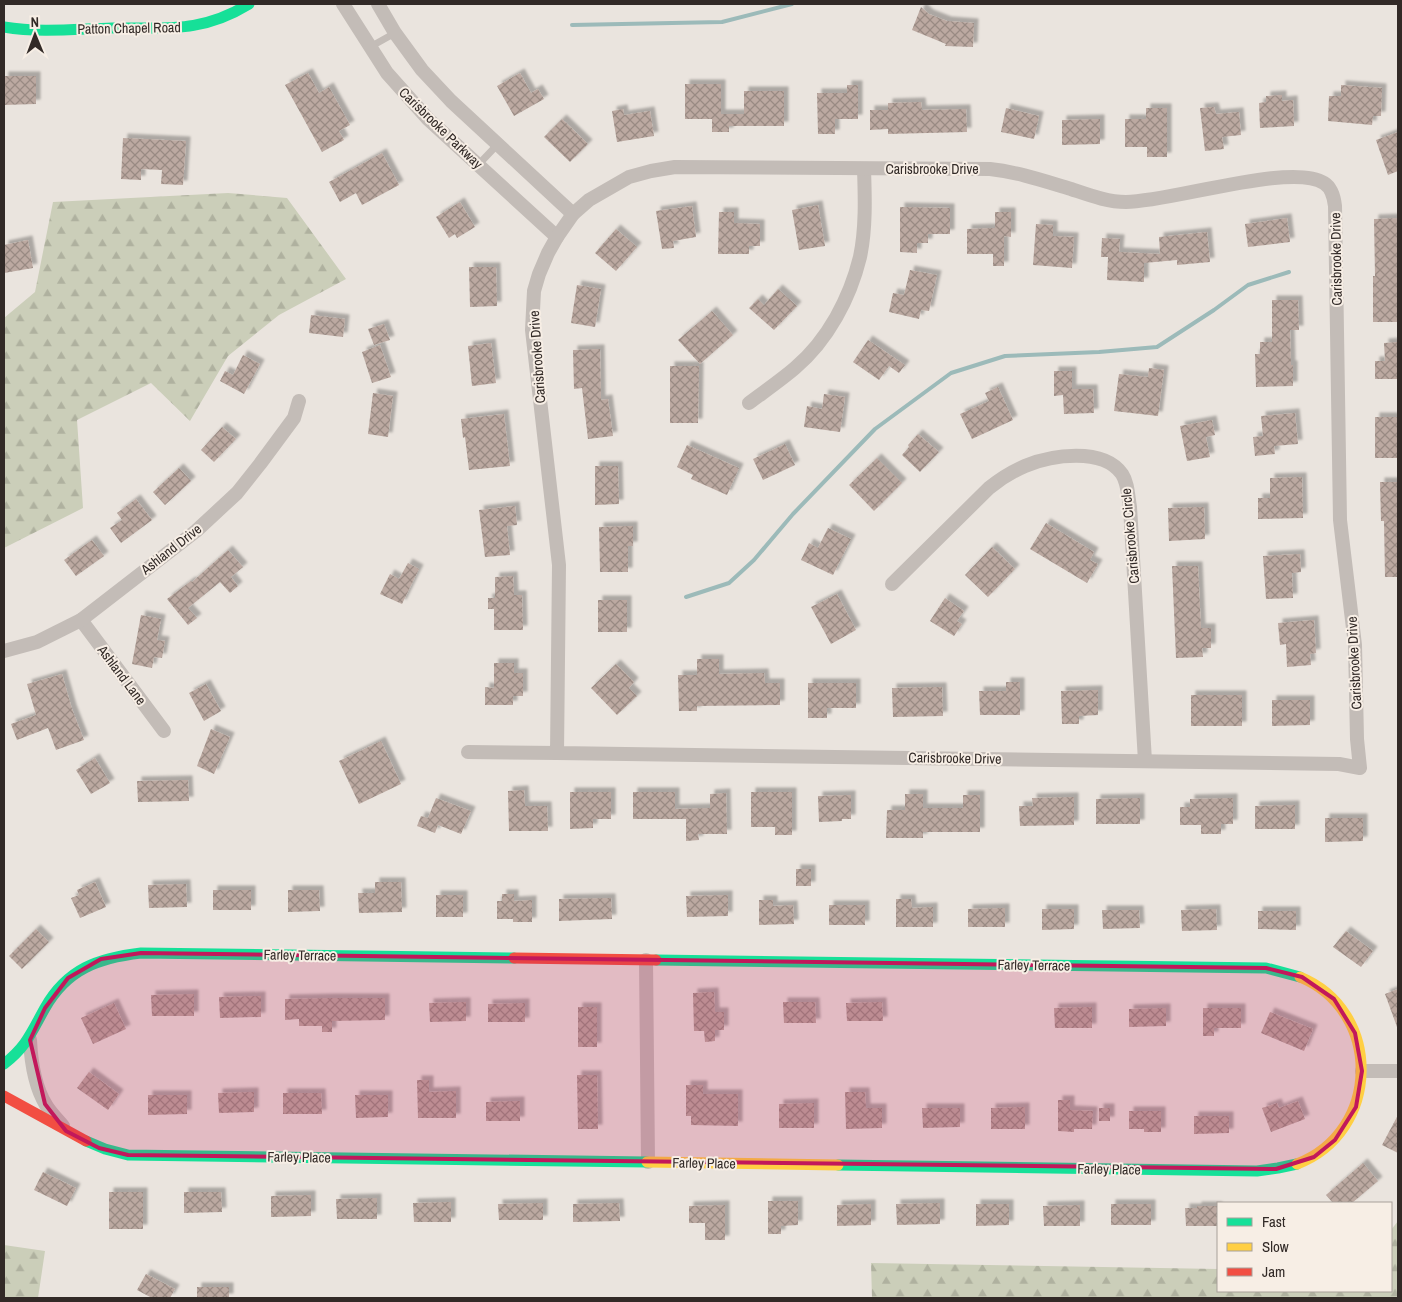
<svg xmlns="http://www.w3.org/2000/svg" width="1402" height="1302" viewBox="0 0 1402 1302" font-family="'Archivo Narrow',sans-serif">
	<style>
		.forest { fill: url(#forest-firs) }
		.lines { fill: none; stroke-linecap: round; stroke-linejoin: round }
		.stream { stroke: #9cbab9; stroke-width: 4 }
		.building { fill: url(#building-cross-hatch); filter: url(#shadow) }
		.lane { stroke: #c3bcb7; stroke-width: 7 }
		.street { stroke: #c3bcb7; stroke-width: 14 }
		.fast { stroke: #16e098; stroke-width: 11 }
		.slow { stroke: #ffcf43; stroke-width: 11 }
		.jam { stroke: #f24e42; stroke-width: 11 }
		.marked { fill: #c2185b; fill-opacity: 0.2; stroke: #c2185b; stroke-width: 4; stroke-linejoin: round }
		.labels { text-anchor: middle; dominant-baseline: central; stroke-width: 4; stroke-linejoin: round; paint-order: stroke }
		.street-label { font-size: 14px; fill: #322a27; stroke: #f7eee5 }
	</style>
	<defs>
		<pattern id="forest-firs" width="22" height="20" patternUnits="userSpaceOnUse" patternTransform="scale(1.25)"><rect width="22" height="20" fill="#cbceb9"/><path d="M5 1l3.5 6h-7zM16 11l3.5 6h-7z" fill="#afb19f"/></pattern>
		<pattern id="building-cross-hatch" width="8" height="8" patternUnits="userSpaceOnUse" patternTransform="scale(1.25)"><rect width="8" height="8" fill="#bca9a1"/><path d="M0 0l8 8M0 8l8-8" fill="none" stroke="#998a83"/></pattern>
		<filter id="shadow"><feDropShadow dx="4.5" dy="-4.5" stdDeviation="1" flood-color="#0004"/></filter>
	</defs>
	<rect width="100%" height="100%" fill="#eae4de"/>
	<g class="forest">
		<polygon points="228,193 287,198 346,279 279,315 228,356 190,421 151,383 77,420 83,508 4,548 4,318 35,292 53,202"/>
		<polygon points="1398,1221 1398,1298 872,1298 871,1263 1218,1269 1218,1291 1391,1291 1391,1230"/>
		<polygon points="4,1245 45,1251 38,1298 4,1298"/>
	</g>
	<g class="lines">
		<g class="stream">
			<polyline points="572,25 722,22 792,4"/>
			<polyline points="686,597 729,583 754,560 793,514 875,429 951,373 1005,356 1099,352 1157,347 1214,310 1248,285 1289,272"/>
		</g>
	</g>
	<g class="building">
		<polygon points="921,7 929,14 947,21 974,23 973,47 945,46 946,44 912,30"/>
		<polygon points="308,73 319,93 329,87 350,125 339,131 344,140 322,152 285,85"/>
		<polygon points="520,73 531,93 538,89 544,99 514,116 497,86"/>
		<polygon points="4,76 36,76 36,104 4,105"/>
		<polygon points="685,84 721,84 721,114 744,114 744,91 784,91 784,126 729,126 729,132 712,132 712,119 685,119"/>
		<polygon points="847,85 858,85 858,119 835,119 835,134 818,134 817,93 847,93"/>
		<polygon points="1341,85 1382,88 1381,116 1373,116 1372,125 1328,121 1329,96 1341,96"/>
		<polygon points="1282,95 1282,101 1293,100 1294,126 1260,128 1259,103 1266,102 1266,96"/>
		<polygon points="921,102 922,110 966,109 967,132 888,134 888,129 870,130 870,110 888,110 888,103"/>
		<polygon points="1214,107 1216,114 1239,112 1241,135 1222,137 1224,149 1205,151 1200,108"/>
		<polygon points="1006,108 1039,116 1034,139 1001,132"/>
		<polygon points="1146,108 1167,108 1167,157 1147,157 1147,147 1125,147 1125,119 1146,119"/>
		<polygon points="623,109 624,115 650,111 654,136 617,142 612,111"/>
		<polygon points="562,119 588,144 570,162 544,137"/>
		<polygon points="1100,119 1100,144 1062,145 1062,120"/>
		<polygon points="1398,132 1398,171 1388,175 1376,140"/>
		<polygon points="123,138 186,141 183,185 161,184 162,170 141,169 141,180 121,179"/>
		<polygon points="382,153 399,185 362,205 356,193 340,202 329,182"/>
		<polygon points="460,202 475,227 457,238 455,234 449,238 436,217"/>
		<polygon points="818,205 825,246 799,250 792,210"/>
		<polygon points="692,206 696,237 673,241 674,248 662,249 656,211"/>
		<polygon points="900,207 950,208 950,234 928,234 928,243 917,243 917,253 900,252"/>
		<polygon points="719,212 734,212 734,223 760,224 760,246 749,246 749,254 718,254"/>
		<polygon points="995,212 1011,212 1011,237 1004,236 1004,266 993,266 993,254 967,254 967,229 995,228"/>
		<polygon points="1287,218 1290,242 1248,247 1245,224"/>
		<polygon points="1398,218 1398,322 1373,322 1373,276 1375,276 1374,219"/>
		<polygon points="1036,224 1053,225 1053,236 1074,237 1072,268 1033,265"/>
		<polygon points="616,229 637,247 616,271 595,253"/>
		<polygon points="1207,232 1210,262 1177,265 1177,260 1144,263 1144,282 1107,280 1108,257 1101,257 1102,238 1120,239 1119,252 1160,254 1159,237"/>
		<polygon points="28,240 33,268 4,273 4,245"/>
		<polygon points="469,267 496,267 497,306 470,307"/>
		<polygon points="910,270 937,275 929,311 921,310 919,319 889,312 893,293 904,295"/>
		<polygon points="577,285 601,289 595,327 571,323"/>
		<polygon points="778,289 797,306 774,330 749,308 758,299 764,305"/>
		<polygon points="1272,300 1298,300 1299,330 1290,330 1291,365 1293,365 1293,386 1256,387 1255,354 1260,354 1260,342 1272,342"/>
		<polygon points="712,311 733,335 700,364 678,340"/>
		<polygon points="311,315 345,319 343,337 309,333"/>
		<polygon points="384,324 390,340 374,345 368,329"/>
		<polygon points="868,340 905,365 899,373 889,366 879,380 853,362"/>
		<polygon points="1398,342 1398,379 1375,379 1375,361 1385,361 1384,343"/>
		<polygon points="491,343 496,383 472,386 468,346"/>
		<polygon points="380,345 391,377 372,383 362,352"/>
		<polygon points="600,349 601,400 608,399 613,436 588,439 582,388 574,389 573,350"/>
		<polygon points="243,355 260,364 244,394 220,381 225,371 233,375"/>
		<polygon points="670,366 699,366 698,423 670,423"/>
		<polygon points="1149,368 1164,370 1158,416 1114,411 1119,374 1148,377"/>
		<polygon points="1054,371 1072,371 1072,389 1093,389 1094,413 1064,414 1063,395 1054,396"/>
		<polygon points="998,387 1013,420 972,439 960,414 989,401 985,393"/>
		<polygon points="373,393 393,396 388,437 368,434"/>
		<polygon points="824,394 845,397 840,432 804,427 807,406 822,409"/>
		<polygon points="1295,413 1298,444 1274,446 1275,454 1255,456 1253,437 1263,436 1261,416"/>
		<polygon points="504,414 510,466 469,470 465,437 463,438 461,419"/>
		<rect x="1375" y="417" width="23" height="41"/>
		<polygon points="1212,420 1215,435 1206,437 1210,457 1187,461 1180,426"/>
		<polygon points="222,427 236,439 214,462 201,450"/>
		<polygon points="918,434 939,452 920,472 902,455 909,447 908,445"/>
		<polygon points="785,444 795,465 763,480 753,459"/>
		<polygon points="687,445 739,468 727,495 691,479 693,475 677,467"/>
		<polygon points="877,458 902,483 874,511 849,485"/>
		<polygon points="595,466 618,466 619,504 595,505"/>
		<polygon points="179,468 191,481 165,505 153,492"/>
		<polygon points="1302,477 1303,518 1258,519 1258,498 1270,498 1270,478"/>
		<polygon points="1380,482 1398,482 1398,577 1385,577 1384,521 1381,521"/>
		<polygon points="136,499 152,520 121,543 110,528 122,520 117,513"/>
		<polygon points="515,506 517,525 507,526 510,555 485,557 479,510"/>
		<polygon points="1204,507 1205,539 1169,541 1168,508"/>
		<polygon points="1046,523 1094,552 1090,560 1098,564 1087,583 1030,549"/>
		<polygon points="633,526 633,546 628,546 628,572 600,572 599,527"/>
		<polygon points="828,528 851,539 833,575 801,560 809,543 818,548"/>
		<polygon points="92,540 104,556 76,576 64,560"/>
		<polygon points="992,547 1015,569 988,597 965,575"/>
		<polygon points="228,550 243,567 231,577 238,586 230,593 220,582 188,608 197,618 188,625 167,599 191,581 192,582"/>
		<polygon points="1300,554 1301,572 1292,573 1293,598 1266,599 1263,556"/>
		<polygon points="408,563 419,569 402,604 380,594 390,574 399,579"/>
		<polygon points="1172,566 1198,566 1201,628 1211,628 1211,648 1202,648 1203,657 1176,658"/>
		<polygon points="513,576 514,595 522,595 523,630 494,630 494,609 488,609 488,598 495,598 495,577"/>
		<polygon points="837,594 856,630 831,644 811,607"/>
		<polygon points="945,598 964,611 957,621 962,624 954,636 930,621"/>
		<rect x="598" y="600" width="29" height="32"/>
		<polygon points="141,615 161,619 157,640 165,641 162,658 154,657 152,668 132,664"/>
		<polygon points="1314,620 1316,653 1310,654 1311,665 1287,667 1286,644 1280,645 1278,623"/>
		<polygon points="697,659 719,659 719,674 764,673 765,683 780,683 780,705 697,706 697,711 679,711 678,675 697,675"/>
		<polygon points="494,663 514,663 514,673 523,673 523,696 513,696 513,705 485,705 485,687 494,688"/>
		<polygon points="616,664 634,682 629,688 637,696 617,715 591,688"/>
		<polygon points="62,674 72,709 84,740 56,750 48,728 17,740 11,724 36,715 27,684"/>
		<polygon points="1006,682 1020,682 1020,715 980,715 979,691 1006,691"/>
		<polygon points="808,683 856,683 856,708 827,708 827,718 808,718"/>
		<polygon points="206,684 221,711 204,721 189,693"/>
		<polygon points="942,687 943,716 893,717 892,688"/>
		<polygon points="1098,690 1098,715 1079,716 1079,724 1062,724 1061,691"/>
		<rect x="1191" y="695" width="51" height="31"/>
		<polygon points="1272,700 1310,700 1310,725 1272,726"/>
		<polygon points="211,729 230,737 214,774 197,766"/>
		<polygon points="381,741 401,784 359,804 339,761"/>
		<polygon points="95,758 110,783 91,794 76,770"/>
		<polygon points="188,780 189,801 138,802 137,781"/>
		<polygon points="524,790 525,806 547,806 548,831 509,831 508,791"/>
		<polygon points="570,792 611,792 611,819 593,819 593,828 570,829"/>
		<polygon points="633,792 675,792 675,809 710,808 710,794 726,793 727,834 698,834 699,840 686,841 686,819 633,819"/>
		<polygon points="751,792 792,792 792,835 775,835 775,827 751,827"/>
		<polygon points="905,794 923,794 923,808 963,808 963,795 980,795 980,832 923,832 923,838 886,838 887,810 905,810"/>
		<polygon points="851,795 851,819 842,819 842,821 819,822 818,796"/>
		<polygon points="1074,797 1074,825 1020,826 1019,806 1033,806 1032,798"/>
		<polygon points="436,798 471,811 461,834 438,825 435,833 417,826 421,816 428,818"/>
		<polygon points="1140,798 1140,824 1096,824 1096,799"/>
		<polygon points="1233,798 1233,824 1221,824 1221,834 1201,834 1201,825 1180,825 1180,807 1190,807 1190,799"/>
		<polygon points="1295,805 1295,829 1255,829 1255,806"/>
		<polygon points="1325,818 1363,818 1363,841 1325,842"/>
		<rect x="796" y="869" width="15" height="17"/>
		<polygon points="95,882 106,907 80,918 71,898 79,895 77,890"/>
		<polygon points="375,882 401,882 402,912 359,913 358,893 375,893"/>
		<polygon points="186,884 187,907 149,908 148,885"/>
		<rect x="213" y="890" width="38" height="20"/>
		<polygon points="288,890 319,890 320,911 288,912"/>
		<polygon points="502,894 514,894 514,901 532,900 532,922 513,922 513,919 497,919 497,901 502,901"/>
		<rect x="436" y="895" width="27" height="22"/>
		<polygon points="728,895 728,916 687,917 686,896"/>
		<polygon points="611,898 612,919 559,921 559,899"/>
		<polygon points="896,899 911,899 912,908 933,907 933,927 896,927"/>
		<polygon points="759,900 773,900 773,906 793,905 794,924 759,925"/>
		<rect x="829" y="905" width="36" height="20"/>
		<polygon points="1005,908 1005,927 968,927 968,909"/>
		<polygon points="1042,909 1074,909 1074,929 1042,930"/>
		<polygon points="1216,909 1217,930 1182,931 1181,910"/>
		<polygon points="1102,910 1139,910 1140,928 1103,929"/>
		<polygon points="1258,911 1296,911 1296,930 1258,929"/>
		<polygon points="36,929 49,942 22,969 9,956"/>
		<polygon points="1346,931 1373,951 1361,967 1333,947"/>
		<polygon points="1398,989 1398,1027 1397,1027 1385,994"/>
		<polygon points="714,992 715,1012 724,1012 724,1030 715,1030 715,1041 705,1042 704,1031 694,1031 693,993"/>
		<polygon points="194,994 194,1016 152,1016 151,995"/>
		<polygon points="261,996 261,1017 220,1018 219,997"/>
		<polygon points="332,998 385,998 385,1020 332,1021 332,1032 322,1032 322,1026 299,1026 299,1019 285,1020 285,999"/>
		<polygon points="466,1002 466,1021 430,1022 429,1003"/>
		<polygon points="783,1002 815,1002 816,1023 784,1023"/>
		<polygon points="882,1002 883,1021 847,1021 846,1003"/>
		<polygon points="114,1003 126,1029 93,1044 81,1018"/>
		<polygon points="525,1003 525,1022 488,1022 488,1004"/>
		<rect x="578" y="1007" width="19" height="40"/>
		<polygon points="1092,1007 1092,1028 1055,1028 1054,1008"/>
		<polygon points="1166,1008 1166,1026 1129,1027 1129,1009"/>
		<polygon points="1203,1008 1241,1008 1241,1028 1214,1028 1214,1036 1203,1036"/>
		<polygon points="1270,1012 1313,1029 1304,1051 1261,1033"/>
		<polygon points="89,1072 119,1094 108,1110 77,1088"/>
		<polygon points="577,1075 597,1075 598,1129 578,1129"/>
		<polygon points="417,1080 429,1080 429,1092 456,1091 456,1118 418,1118"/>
		<polygon points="686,1085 703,1085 703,1094 738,1094 738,1126 691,1125 691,1116 686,1116"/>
		<polygon points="254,1092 254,1112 219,1113 218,1093"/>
		<polygon points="845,1092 865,1092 866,1108 882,1108 882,1128 846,1129"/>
		<polygon points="283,1093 321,1093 322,1114 283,1114"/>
		<polygon points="148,1095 187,1095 187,1114 148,1115"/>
		<polygon points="355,1095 388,1095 388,1117 356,1118"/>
		<polygon points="1058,1100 1070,1100 1070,1110 1093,1111 1092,1129 1074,1129 1074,1132 1058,1131"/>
		<polygon points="520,1101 520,1121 486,1121 486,1102"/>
		<polygon points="1298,1101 1305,1119 1271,1132 1262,1108 1277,1103 1279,1108"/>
		<polygon points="814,1103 814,1128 779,1128 779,1104"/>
		<polygon points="1025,1107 1025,1129 991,1129 991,1108"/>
		<polygon points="922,1108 960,1108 960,1127 923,1128"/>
		<rect x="1099" y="1108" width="11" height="13"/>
		<polygon points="1129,1111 1161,1111 1161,1132 1144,1132 1144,1129 1129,1129"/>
		<polygon points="1398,1115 1398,1153 1382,1145"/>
		<polygon points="1194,1116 1229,1116 1229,1133 1194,1134"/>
		<polygon points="1363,1163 1378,1181 1352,1203 1333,1203 1326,1195"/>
		<polygon points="43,1172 76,1188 67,1206 34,1190"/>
		<rect x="109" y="1192" width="34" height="37"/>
		<polygon points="184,1192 221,1192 222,1212 184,1213"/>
		<polygon points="311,1195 311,1216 271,1217 271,1196"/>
		<polygon points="377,1198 377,1219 337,1219 336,1199"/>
		<polygon points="768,1201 798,1201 798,1225 781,1226 781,1234 768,1234"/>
		<polygon points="451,1202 451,1222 414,1222 413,1203"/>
		<polygon points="543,1203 543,1220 499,1220 498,1204"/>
		<polygon points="619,1203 620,1221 573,1222 573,1204"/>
		<polygon points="940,1203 940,1224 897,1225 896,1204"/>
		<polygon points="871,1204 871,1225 837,1226 837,1205"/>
		<polygon points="976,1204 1009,1204 1009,1225 976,1226"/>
		<rect x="1111" y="1204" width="40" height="21"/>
		<polygon points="725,1205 725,1240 705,1240 705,1223 689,1223 689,1206"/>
		<polygon points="1080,1205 1080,1226 1044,1226 1043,1206"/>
		<polygon points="1197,1206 1218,1206 1218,1226 1186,1226 1185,1208 1197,1208"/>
		<polygon points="146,1274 175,1289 170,1298 152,1298 137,1290"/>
		<rect x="197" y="1287" width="32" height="11"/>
	</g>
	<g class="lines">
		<g class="lane">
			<polyline points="370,47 395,33"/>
			<polyline points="478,165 498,144"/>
		</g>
		<g class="street">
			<polyline points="343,4 387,73 428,119 557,237"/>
			<polyline points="378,4 395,33 422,70 451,101 573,214"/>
			<path d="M749,403c16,-12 32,-23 46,-35 33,-28 55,-70 65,-111 6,-28 5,-60 4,-88"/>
			<path d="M892,584l97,-96c11,-9 22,-16 36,-22 26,-11 78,-19 97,8 6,9 6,22 8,33l15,254"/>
			<polyline points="81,620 164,731"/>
			<polyline points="4,651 37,642 81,620 196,531 237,493 260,464 294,418 299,401"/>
			<path d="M468,752l89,1 782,11 21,4 -3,-29 -2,-94 -15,-125 -5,-314c-1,-9 -3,-18 -11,-23 -33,-21 -153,19 -198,19 -19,0 -37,-7 -55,-13 -27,-8 -53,-17 -81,-20l-315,-2 -24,4 -22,6 -40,23 -16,14 -16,23 -9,16 -9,21 -5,17 -2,39 27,235 -2,188"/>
			<polyline points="646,960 648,1162"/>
			<path d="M30,1040c1,20 5,47 16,65 4,7 11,14 17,21"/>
			<polyline points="1362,1071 1398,1071"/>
		</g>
		<g class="fast">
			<path d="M4,27c36,6 71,2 108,1 53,-1 88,6 137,-24"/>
			<polyline points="656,960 1266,968 1300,977"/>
			<path d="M4,1064c23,-18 27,-31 41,-56 22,-39 53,-50 96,-55l373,5"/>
			<polyline points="86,1141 105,1149 128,1155 647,1162"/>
			<polyline points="838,1165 1257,1171 1278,1168 1297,1164"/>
		</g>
		<g class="slow">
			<polyline points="647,1162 838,1165"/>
			<path d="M1297,1164c84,-32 86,-153 3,-187"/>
		</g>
		<g class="jam">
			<polyline points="514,958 656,960"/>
			<polyline points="4,1096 86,1141"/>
		</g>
	</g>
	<path class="marked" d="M141,953l1125,15 36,9 32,22 21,34 7,38 -6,36 -21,33 -21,17 -38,12 -1148,-14 -29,-7 -33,-17 -21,-27 -15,-64 15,-32 23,-30 33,-19z"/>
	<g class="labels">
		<g class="street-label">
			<text transform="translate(129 28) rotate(-1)">Patton Chapel Road</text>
			<text transform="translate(441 128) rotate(44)">Carisbrooke Parkway</text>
			<text x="932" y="169">Carisbrooke Drive</text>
			<text transform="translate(1336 259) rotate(-91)">Carisbrooke Drive</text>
			<text transform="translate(537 357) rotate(-94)">Carisbrooke Drive</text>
			<text transform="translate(1130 536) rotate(-95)">Carisbrooke Circle</text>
			<text transform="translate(171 549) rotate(-38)">Ashland Drive</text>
			<text transform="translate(1354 663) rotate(-93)">Carisbrooke Drive</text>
			<text transform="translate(122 675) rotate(53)">Ashland Lane</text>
			<text transform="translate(955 758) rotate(1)">Carisbrooke Drive</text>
			<text transform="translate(300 955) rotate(1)">Farley Terrace</text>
			<text transform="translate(1034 965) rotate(1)">Farley Terrace</text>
			<text transform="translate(299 1157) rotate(1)">Farley Place</text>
			<text transform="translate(704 1163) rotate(1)">Farley Place</text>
			<text transform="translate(1109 1169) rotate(1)">Farley Place</text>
		</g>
	</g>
	<rect width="1402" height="1302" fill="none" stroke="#322a27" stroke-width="10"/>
	<rect x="1217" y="1202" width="175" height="90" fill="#f7eee5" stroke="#a8a099"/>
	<rect x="1227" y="1218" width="25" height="8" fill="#16e098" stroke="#a8a099"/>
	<text x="1262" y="1227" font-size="15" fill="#322a27">Fast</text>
	<rect x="1227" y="1243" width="25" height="8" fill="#ffcf43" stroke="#a8a099"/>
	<text x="1262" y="1252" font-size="15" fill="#322a27">Slow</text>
	<rect x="1227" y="1268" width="25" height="8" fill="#f24e42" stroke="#a8a099"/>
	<text x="1262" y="1277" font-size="15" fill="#322a27">Jam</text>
	<g transform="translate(35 35) rotate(359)" stroke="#f7eee5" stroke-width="4" paint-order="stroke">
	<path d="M0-4L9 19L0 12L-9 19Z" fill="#322a27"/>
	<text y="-8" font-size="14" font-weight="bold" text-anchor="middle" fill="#322a27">N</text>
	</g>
</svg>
